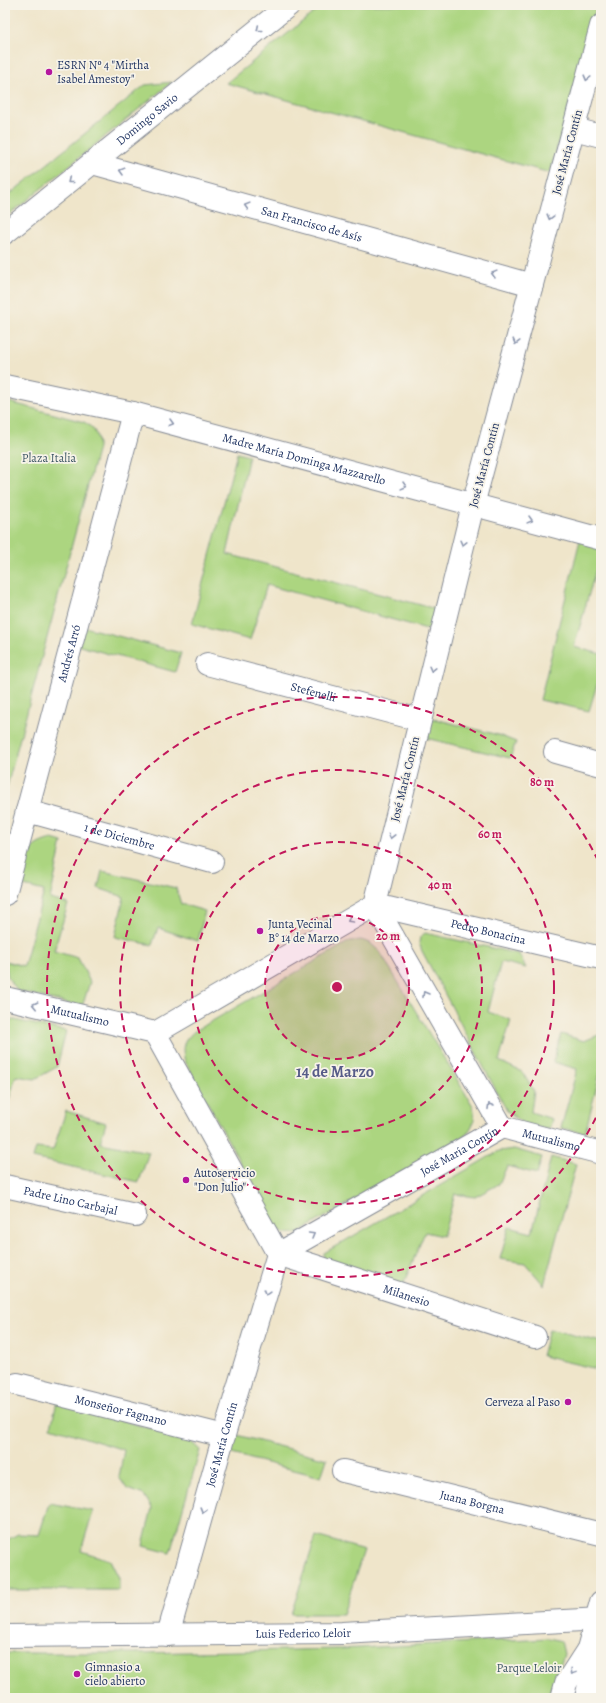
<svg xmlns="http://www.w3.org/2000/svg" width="606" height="1703" viewBox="0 0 606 1703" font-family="Alegreya,serif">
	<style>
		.green { fill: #acd580; stroke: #64826f }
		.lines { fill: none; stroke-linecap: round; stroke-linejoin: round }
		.minor-casing { stroke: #858a94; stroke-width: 24 }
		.major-casing { stroke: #858a94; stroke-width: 24 }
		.minor { stroke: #fff; stroke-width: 22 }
		.major { stroke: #fff; stroke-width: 22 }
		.oneway { stroke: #8d97ae }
		.ring { fill: none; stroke: #c2185b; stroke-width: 2; stroke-dasharray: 7 5 }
		.poi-dot { fill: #b5179e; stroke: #f7f3e8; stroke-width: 1.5 }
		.labels { text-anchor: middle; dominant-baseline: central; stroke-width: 3.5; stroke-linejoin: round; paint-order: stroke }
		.poi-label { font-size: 12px; fill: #1b2f5e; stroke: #f7f3e8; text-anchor: start }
		.street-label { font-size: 12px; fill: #1b2f5e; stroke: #f7f3e8 }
		.park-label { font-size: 12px; fill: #3f5866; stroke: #f7f3e8 }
		.district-label { font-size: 16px; font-weight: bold; fill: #575c89; stroke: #f7f3e8 }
		.centre { fill: #c2185b; stroke: #f7f3e8; stroke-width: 2 }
		.ring-label { font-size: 12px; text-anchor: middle; font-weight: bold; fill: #c2185b; stroke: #f7f3e8; stroke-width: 3.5; stroke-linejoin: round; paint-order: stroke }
	</style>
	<rect width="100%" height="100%" fill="#f7f3e8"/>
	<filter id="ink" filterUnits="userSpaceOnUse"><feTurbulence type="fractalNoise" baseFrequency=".025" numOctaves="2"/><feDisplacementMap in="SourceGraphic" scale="8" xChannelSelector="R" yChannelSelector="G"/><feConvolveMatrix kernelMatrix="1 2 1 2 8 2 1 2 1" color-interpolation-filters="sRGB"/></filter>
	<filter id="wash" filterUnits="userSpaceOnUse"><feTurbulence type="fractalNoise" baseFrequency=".012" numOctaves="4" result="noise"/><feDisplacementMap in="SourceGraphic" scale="16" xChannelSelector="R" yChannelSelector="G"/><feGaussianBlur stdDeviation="0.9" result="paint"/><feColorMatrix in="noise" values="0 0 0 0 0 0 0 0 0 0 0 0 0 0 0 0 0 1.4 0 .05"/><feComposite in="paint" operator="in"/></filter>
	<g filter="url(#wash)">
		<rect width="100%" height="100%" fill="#efe5ca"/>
		<g class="green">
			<polygon points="323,5 597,5 550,173 226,83"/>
			<polygon points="172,82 5,218 5,198 145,85"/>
			<path d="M5,401l79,21c11,6 14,13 14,26l-93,346z"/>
			<polygon points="237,453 249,456 227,554 440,610 434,631 267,585 250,640 192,624"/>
			<polygon points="580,540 601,545 601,551 574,647 601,654 601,679 599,678 589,711 540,700"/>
			<polygon points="81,626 181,653 175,672 76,645"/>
			<polygon points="427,717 498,735 516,742 510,758 421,737"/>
			<path d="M52,839l10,3 -12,57 18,5 -14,47 24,7 12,24 -8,25 -64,-16 -10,-13 -3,-17 19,5 20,-75 -24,-6c6,-26 3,-39 32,-46z"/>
			<polygon points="102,871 176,888 181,904 205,911 198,941 158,928 152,945 115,937 124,897 98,888"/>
			<polygon points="425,933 519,954 526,968 501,962 488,1012 511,1020 499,1061 522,1072 534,1091 531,1112 552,1119 549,1130 522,1123 507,1111 422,951 419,943 420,937"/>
			<path d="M361,940l9,3 10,9 93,154c3,14 1,18 -7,29l-167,97c-12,3 -17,1 -25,-7l-89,-164c-4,-15 -2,-20 10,-30l155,-90z"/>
			<polygon points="5,1018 66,1031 57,1067 35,1079 16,1076 5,1113"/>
			<polygon points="561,1034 584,1041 601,1034 601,1069 585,1133 561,1128 577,1069 553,1062"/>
			<polygon points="66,1111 106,1123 100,1143 149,1152 139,1182 33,1158 36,1148 53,1150"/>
			<polygon points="514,1149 542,1157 537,1174 507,1166 499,1184 475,1197 455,1194 443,1236 425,1232 402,1287 323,1260 324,1253 499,1151"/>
			<polygon points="551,1157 576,1164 544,1285 525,1263 500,1259 509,1227 532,1233"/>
			<polygon points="549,1329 601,1342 601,1370 542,1356"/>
			<polygon points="57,1402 188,1439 200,1450 170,1553 143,1546 152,1508 144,1495 127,1489 119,1477 124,1450 51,1427"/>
			<polygon points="233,1434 327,1459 321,1477 228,1453"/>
			<polygon points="49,1503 93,1511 81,1551 110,1560 119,1578 119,1590 5,1590 5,1541 18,1534 39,1535"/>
			<polygon points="316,1536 364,1550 343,1614 291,1614"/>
			<polygon points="549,1638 561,1641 564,1654 550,1698 5,1698 5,1653 140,1653 340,1649"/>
		</g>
	</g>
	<g filter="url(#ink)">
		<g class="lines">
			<defs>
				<g id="minor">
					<path id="s1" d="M601,26l-128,479 -98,400 226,53"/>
					<polyline points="574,129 601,136"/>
					<path id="s2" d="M92,163l440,122"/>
					<path id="s3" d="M5,233l284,-228"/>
					<path id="s4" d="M5,386l128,27 468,126"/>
					<path id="s5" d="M207,664l213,56"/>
					<polyline points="555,752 601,765"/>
					<path id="s6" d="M27,811l185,51"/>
					<path id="s7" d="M5,894l128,-481"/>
					<path id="s8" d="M5,998l150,35"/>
					<path id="s9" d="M502,1127l99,26"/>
					<path id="s10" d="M5,1186l130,29"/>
					<path id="s11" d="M278,1254l257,83"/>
					<path id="s12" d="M17,1384l207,52"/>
					<path id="s13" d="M343,1471l48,11 210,52"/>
					<path id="s14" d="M168,1635l58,-207 52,-174 224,-127 -127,-222 -220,128 123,221"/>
					<path id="s15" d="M5,1636l337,-3 259,-14"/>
				</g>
				<g id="major">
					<polyline points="562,1698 566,1683 588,1649 601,1602"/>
					<polyline points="586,1698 592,1672 588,1649"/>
				</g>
			</defs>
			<use href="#minor" class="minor-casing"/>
			<use href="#major" class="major-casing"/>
			<use href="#minor" class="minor"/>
			<use href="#major" class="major"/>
		</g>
		<defs><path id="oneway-chevron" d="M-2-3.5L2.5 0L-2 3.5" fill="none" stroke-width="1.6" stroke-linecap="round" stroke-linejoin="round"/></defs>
		<g class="oneway">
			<use href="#oneway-chevron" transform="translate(259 29) rotate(141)"/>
			<use href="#oneway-chevron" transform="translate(587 78) rotate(105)"/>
			<use href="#oneway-chevron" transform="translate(122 171) rotate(-165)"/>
			<use href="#oneway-chevron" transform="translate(70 181) rotate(141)"/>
			<use href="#oneway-chevron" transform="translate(247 206) rotate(-165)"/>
			<use href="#oneway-chevron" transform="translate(550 217) rotate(105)"/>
			<use href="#oneway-chevron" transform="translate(494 274) rotate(-165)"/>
			<use href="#oneway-chevron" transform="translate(516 342) rotate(105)"/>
			<use href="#oneway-chevron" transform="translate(171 423) rotate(15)"/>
			<use href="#oneway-chevron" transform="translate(404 486) rotate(15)"/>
			<use href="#oneway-chevron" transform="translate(530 520) rotate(15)"/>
			<use href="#oneway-chevron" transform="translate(463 543) rotate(104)"/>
			<use href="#oneway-chevron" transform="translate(432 669) rotate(104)"/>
			<use href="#oneway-chevron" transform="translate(391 836) rotate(104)"/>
			<use href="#oneway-chevron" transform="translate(350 920) rotate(150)"/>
			<use href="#oneway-chevron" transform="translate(425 994) rotate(-120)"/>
			<use href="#oneway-chevron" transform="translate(35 1005) rotate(-167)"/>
			<use href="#oneway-chevron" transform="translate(490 1106) rotate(-120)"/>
			<use href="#oneway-chevron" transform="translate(312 1235) rotate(-30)"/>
			<use href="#oneway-chevron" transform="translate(267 1292) rotate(107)"/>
			<use href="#oneway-chevron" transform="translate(203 1510) rotate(106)"/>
			<use href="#oneway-chevron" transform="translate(573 1672) rotate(123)"/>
		</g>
	</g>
	<circle cx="337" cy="987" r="72" fill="#c2185b" fill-opacity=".12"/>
	<g class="ring">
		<circle cx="337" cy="987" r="72"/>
		<circle cx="337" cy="987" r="145"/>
		<circle cx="337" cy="987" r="217"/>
		<path d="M601 1107A290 290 0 1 1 601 867"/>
	</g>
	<g class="poi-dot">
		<circle cx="49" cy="72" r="4"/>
		<circle cx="260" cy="931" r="4"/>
		<circle cx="186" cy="1180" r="4"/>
		<circle cx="568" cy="1402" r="4"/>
		<circle cx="77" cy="1674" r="4"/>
	</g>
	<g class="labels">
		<g class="poi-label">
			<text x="57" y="65">ESRN Nº 4 "Mirtha<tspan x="57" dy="14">Isabel Amestoy"</tspan></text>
			<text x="268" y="924">Junta Vecinal<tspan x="268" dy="14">B° 14 de Marzo</tspan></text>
			<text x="194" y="1173">Autoservicio<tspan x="194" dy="14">"Don Julio"</tspan></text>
			<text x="560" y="1402" text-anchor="end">Cerveza al Paso</text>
			<text x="85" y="1667">Gimnasio a<tspan x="85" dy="14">cielo abierto</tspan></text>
		</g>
		<g class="street-label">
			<text stroke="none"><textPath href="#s3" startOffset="182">Domingo Savio</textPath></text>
			<text transform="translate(567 152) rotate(-75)">José María Contín</text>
			<text stroke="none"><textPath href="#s2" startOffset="228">San Francisco de Asís</textPath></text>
			<text stroke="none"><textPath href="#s4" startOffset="308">Madre María Dominga Mazzarello</textPath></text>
			<text transform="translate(484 465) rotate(-75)">José María Contín</text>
			<text stroke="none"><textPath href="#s7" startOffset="249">Andrés Arró</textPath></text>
			<text stroke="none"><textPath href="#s5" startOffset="110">Stefenelli</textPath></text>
			<text transform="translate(405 779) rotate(-76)">José María Contín</text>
			<text stroke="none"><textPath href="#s6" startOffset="96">1 de Diciembre</textPath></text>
			<text stroke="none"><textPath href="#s1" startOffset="1024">Pedro Bonacina</textPath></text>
			<text stroke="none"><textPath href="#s8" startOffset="77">Mutualismo</textPath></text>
			<text stroke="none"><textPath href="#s9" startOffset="51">Mutualismo</textPath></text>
			<text stroke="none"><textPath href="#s14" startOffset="605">José María Contín</textPath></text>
			<text stroke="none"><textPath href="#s10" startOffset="67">Padre Lino Carbajal</textPath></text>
			<text stroke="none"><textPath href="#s11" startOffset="135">Milanesio</textPath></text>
			<text stroke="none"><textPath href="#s12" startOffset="107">Monseñor Fagnano</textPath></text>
			<text stroke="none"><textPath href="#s14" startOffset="198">José María Contín</textPath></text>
			<text stroke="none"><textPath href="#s13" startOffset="133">Juana Borgna</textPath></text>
			<text stroke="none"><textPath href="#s15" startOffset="298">Luis Federico Leloir</textPath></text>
		</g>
		<g class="park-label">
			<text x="49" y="458">Plaza Italia</text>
			<text x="529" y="1668">Parque Leloir</text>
		</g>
		<g class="district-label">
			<text x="335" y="1072">14 de Marzo</text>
		</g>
	</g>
	<circle cx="337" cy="987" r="6" class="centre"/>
	<g class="ring-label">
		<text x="542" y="786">80 m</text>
		<text x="490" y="838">60 m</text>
		<text x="440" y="889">40 m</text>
		<text x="388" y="940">20 m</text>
	</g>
	<rect width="606" height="1703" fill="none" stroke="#f7f3e8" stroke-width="20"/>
</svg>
